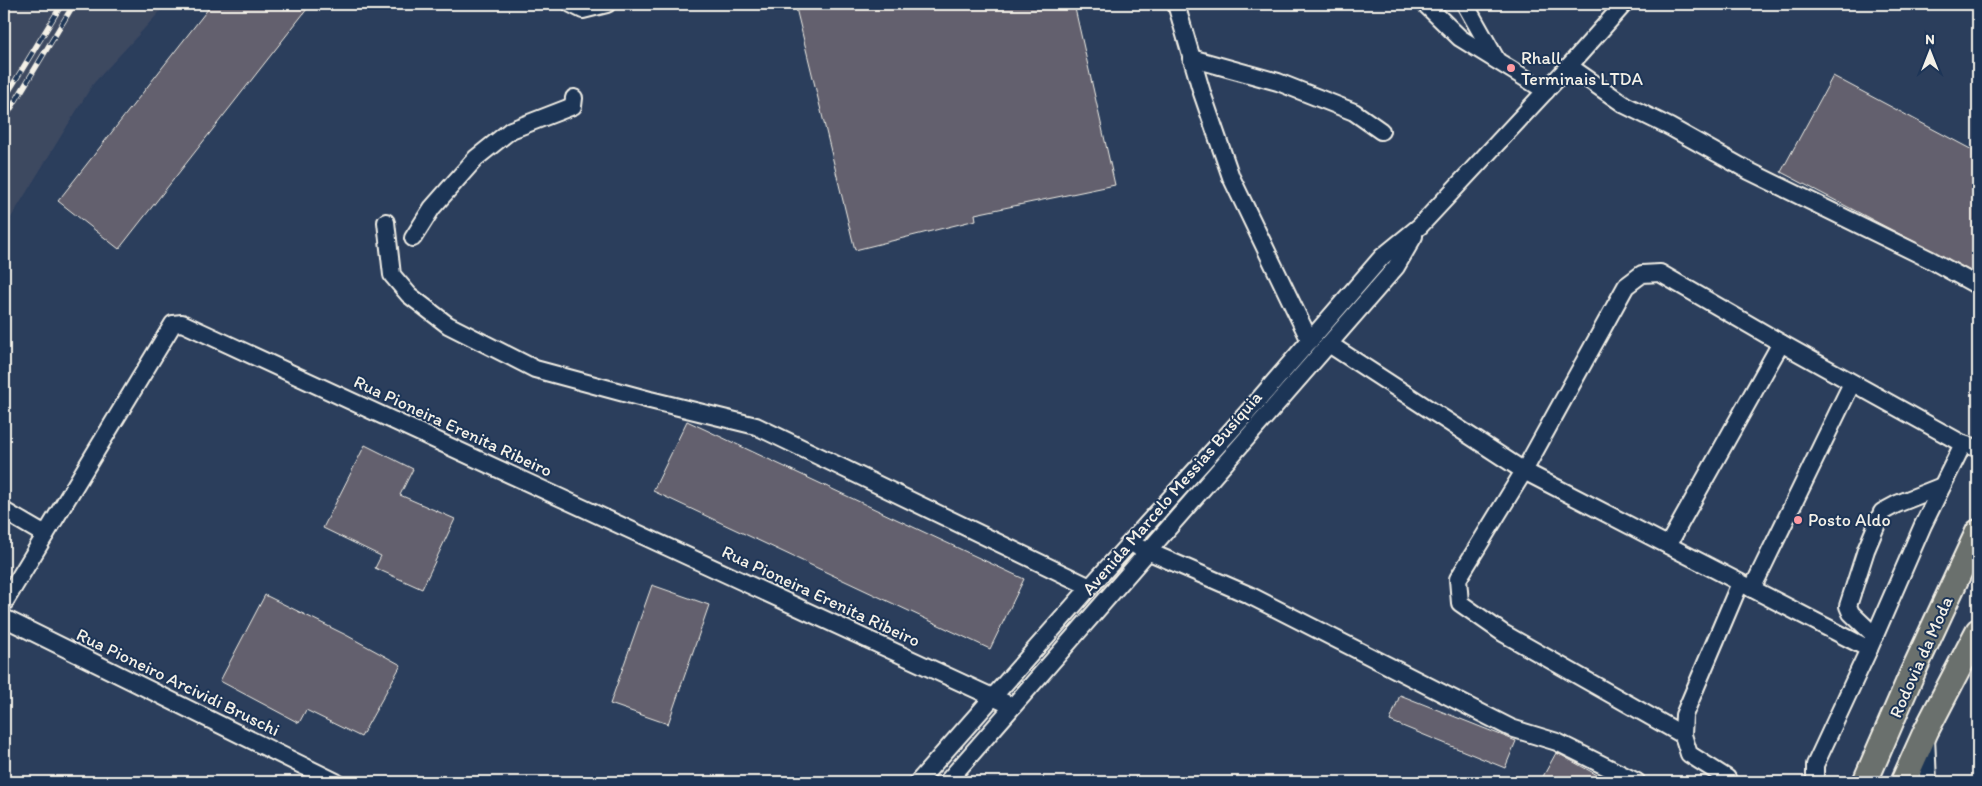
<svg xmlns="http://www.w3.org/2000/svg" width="1982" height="786" viewBox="0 0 1982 786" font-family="Itim,sans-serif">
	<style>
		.built { fill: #3c4861 }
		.building { fill: #63616e; stroke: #f4f1e8 }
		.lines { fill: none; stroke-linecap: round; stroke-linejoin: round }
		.minor-casing { stroke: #f4f1e8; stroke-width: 20 }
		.highway-casing { stroke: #f4f1e8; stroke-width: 28 }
		.minor { stroke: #1d3557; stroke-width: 16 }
		.highway { stroke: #6a706d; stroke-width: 24 }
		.rail-casing { stroke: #f4f1e8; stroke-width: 5.5 }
		.rail { stroke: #1d3557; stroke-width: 4; stroke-dasharray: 11; stroke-linecap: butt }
		.poi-dot { fill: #ff9aa2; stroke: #1d3557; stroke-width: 2 }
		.labels { text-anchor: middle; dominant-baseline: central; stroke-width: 4; stroke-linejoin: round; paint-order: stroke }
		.poi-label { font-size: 18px; fill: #f4f1e8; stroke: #1d3557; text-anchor: start }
		.street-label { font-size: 18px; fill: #f4f1e8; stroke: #1d3557 }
	</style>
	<rect width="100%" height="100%" fill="#2b3e5c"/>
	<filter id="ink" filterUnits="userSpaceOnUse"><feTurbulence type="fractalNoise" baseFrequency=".02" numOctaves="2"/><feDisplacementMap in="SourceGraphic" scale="10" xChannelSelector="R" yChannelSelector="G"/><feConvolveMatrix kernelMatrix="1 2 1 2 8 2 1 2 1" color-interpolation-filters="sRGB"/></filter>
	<g filter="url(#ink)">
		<polygon class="built" points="4,4 167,4 93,84 4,229"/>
		<g class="building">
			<polygon points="212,4 311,4 119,249 58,201"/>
			<polygon points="795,4 1074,4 1115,185 975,214 976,220 855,250"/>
			<polygon points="1833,76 1978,153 1978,275 1781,172"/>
			<polygon points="687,421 1024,579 990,649 653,491"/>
			<polygon points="365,445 413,469 400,495 455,519 422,589 375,568 381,556 323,528"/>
			<polygon points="652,585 709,605 668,724 610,704"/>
			<polygon points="265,595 346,635 401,665 361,737 306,710 299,723 220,681"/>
			<polygon points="1400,695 1516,741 1505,768 1390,721"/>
			<polygon points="1556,753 1561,755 1610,782 1540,782"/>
		</g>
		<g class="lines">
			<defs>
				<g id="minor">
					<polyline points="571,4 583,10 607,4"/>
					<polyline points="1176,4 1202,93 1231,177 1310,341"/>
					<polyline points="1425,4 1460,38 1546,91"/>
					<polyline points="1465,4 1496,59"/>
					<polyline points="1191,58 1278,82 1354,112 1381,131"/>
					<polyline points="1569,66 1625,105 1670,127 1749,171 1931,260 1978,286"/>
					<polyline points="386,222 392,275 409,295 448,325 535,369 650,400 756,426 1090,587"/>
					<polyline points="413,238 432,208 476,158 511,130 573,106 574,98"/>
					<polyline points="1329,344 1524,471 1869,649"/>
					<polyline points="4,511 45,535"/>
					<polyline points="1668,545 1781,343"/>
					<polyline points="1138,547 1249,595 1511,728 1557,742 1637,782"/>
					<polyline points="1752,589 1852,383"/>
					<polyline points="4,603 173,324 182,323 1012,706"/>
					<polyline points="4,618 336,782"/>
					<polyline points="1875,636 1851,613 1848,606 1866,550 1882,512 1897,504 1942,486"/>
					<polyline points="1683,735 1503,633 1460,603 1458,579 1524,471 1626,286 1642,274 1660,273 1781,343 1963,444 1978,448"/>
					<polyline points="1926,737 1928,782"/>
					<polyline points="918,782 1090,587 1248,412 1382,257 1420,226 1569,66 1624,4"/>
					<polyline points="947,782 1396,267 1414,236"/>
					<polyline points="1729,782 1727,778 1689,754 1683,735 1684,715 1740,583"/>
					<polyline points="1815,782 1815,765 1869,649 1923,525 1963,444"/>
				</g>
				<g id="highway">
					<polyline points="1865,782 1911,676 1978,532"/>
					<polyline points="1903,782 1926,731 1978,631"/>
				</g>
			</defs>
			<use href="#minor" class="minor-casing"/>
			<use href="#highway" class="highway-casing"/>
			<use href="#minor" class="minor"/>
			<use href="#highway" class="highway"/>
			<defs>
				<g id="rail">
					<polyline points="4,99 62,4"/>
					<polyline points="4,120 74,4"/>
				</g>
			</defs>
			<use href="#rail" class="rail-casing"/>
			<use href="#rail" class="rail"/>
		</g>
	</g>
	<g class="poi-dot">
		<circle cx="1511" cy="68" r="5"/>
		<circle cx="1798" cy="520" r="5"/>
	</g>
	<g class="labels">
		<g class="poi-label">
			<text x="1521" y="58">Rhall<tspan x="1521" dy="21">Terminais LTDA</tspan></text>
			<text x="1808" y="520">Posto Aldo</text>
		</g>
		<g class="street-label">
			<text transform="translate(453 426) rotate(25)">Rua Pioneira Erenita Ribeiro</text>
			<text transform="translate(1172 493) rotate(-49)">Avenida Marcelo Messias Busíquia</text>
			<text transform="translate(821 596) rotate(25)">Rua Pioneira Erenita Ribeiro</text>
			<text transform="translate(1921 657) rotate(-66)">Rodovia da Moda</text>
			<text transform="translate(178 682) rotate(26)">Rua Pioneiro Arcividi Bruschi</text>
		</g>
	</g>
	<rect width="1982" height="786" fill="none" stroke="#1d3557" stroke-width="20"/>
	<rect x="10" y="10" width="1962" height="766" fill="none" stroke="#f4f1e8" stroke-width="2" filter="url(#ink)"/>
	<g transform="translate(1930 52)" stroke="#1d3557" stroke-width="4" paint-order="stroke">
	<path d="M0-4L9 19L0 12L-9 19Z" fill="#f4f1e8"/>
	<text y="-8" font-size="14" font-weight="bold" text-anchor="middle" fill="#f4f1e8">N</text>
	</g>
</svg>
